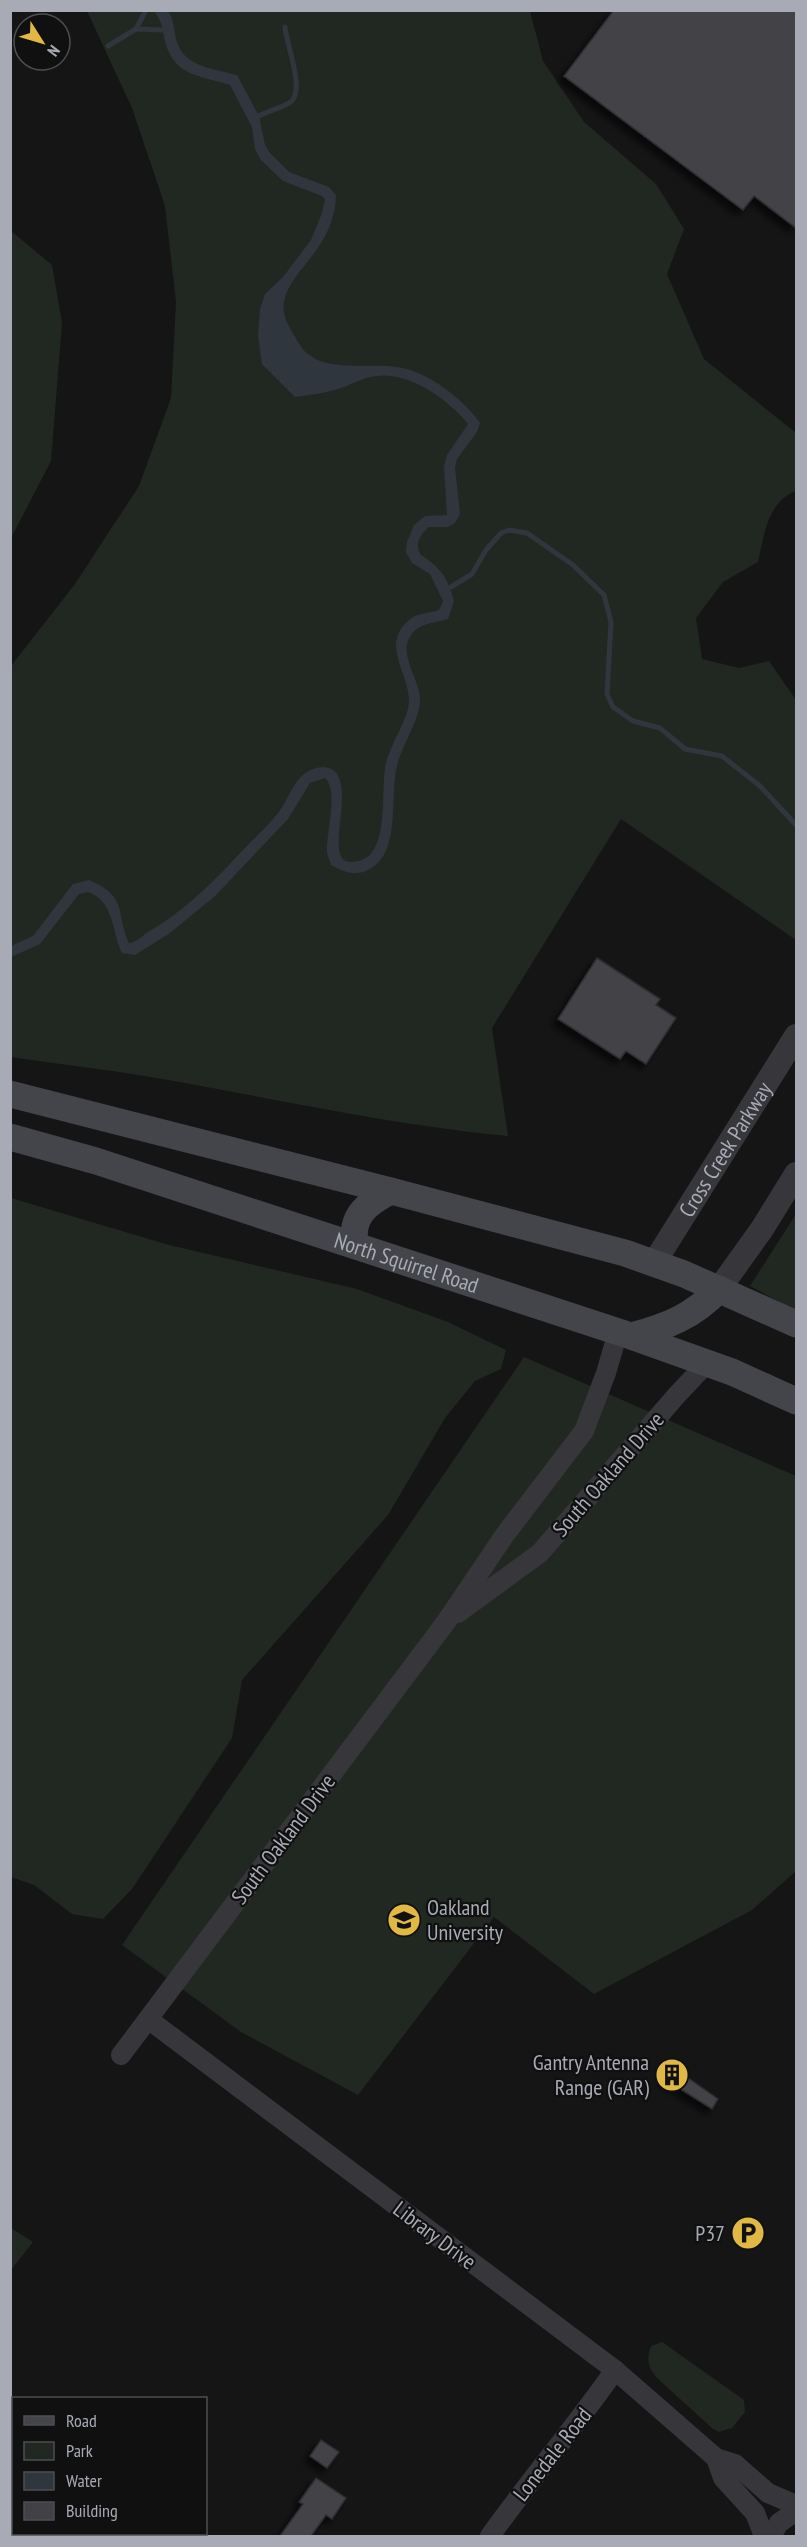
<svg xmlns="http://www.w3.org/2000/svg" width="807" height="2547" viewBox="0 0 807 2547" font-family="'PT Sans Narrow',sans-serif">
	<style>
		.green { fill: #212822 }
		.water { fill: #2f363e }
		.lines { fill: none; stroke-linecap: round; stroke-linejoin: round }
		.stream { stroke: #2f363e; stroke-width: 5 }
		.building { fill: #424246; stroke: #2f2f32; stroke-width: 1.5; filter: url(#shadow) }
		.minor { stroke: #36363b; stroke-width: 20 }
		.tertiary { stroke: #36363b; stroke-width: 24 }
		.secondary { stroke: #44454b; stroke-width: 27 }
		.labels { text-anchor: middle; dominant-baseline: central; stroke-width: 4.5; stroke-linejoin: round; paint-order: stroke }
		.street-label { font-size: 22px; fill: #a8abb5; stroke: #101011 }
		.poi-label { font-size: 22px; fill: #a8abb5; stroke: #101011; text-anchor: end }
	</style>
	<defs>
		<filter id="shadow"><feDropShadow dx="-5.5" dy="5.5" stdDeviation="3" flood-color="#0009"/></filter>
	</defs>
	<rect width="100%" height="100%" fill="#151516"/>
	<g class="green">
		<path d="M87,11h443l13,50 41,61 72,62 28,45 -17,45 37,85 92,74v58c-29,11 -32,45 -38,71l-35,20 -27,36 6,41 37,9 30,-7 27,39v240l-175,-121 -129,209 16,108c-113,-11 -223,-35 -334,-55 -54,-10 -109,-16 -163,-24v-391l64,-82 64,-98 32,-88 5,-96 -11,-96 -33,-98z"/>
		<polygon points="11,231 52,265 62,323 51,461 11,538"/>
		<polygon points="11,1198 169,1245 357,1289 448,1322 506,1350 501,1369 475,1381 445,1418 388,1515 242,1680 232,1738 132,1889 103,1919 72,1914 34,1885 11,1877"/>
		<polygon points="796,1214 796,1311 750,1286"/>
		<polygon points="524,1357 796,1476 796,1871 752,1910 594,1994 494,1917 358,2095 241,2032 122,1945"/>
		<polygon points="11,2228 33,2242 11,2270 10,2270"/>
		<path d="M662,2342l82,58 1,12 -13,16 -13,4 -7,-4 -56,-51c-8,-10 -10,-19 -5,-31z"/>
	</g>
	<path class="water" d="M154,11h14c7,10 5,19 9,31 7,25 38,27 60,33l22,41 6,29 5,8 19,19 40,15 7,8c0,17 -7,37 -17,51 -12,20 -39,41 -35,67 2,10 9,20 14,29 20,36 72,18 105,26 29,7 60,31 77,55l-3,9 -20,27 -2,9 5,46 -5,9 -7,4h-19c-9,8 -15,17 -8,28 20,13 27,23 33,46l-6,18c-13,4 -29,4 -37,16 -14,20 10,45 9,66 -1,20 -18,44 -23,65 -8,30 5,85 -27,103 -14,8 -26,3 -39,-4 -1,-5 -4,-10 -4,-14 -1,-18 12,-60 -2,-73l-15,5 -22,36 -73,77 -45,37 -35,22 -13,-2c-11,-23 -7,-51 -34,-61l-9,2 -39,50 -29,13v-11l22,-10 40,-52 16,-4c40,17 26,32 40,63 8,-1 13,-7 19,-11 38,-22 66,-51 96,-83 11,-12 24,-23 34,-36 9,-11 14,-29 25,-38 5,-5 14,-8 21,-8 41,4 -6,98 28,95 9,-1 15,-3 20,-10 14,-17 10,-62 13,-84 3,-21 25,-51 24,-68 -1,-30 -31,-58 4,-83 7,-4 18,-4 26,-7l4,-9 -13,-27 -18,-11 -6,-11 1,-10 7,-17 11,-9 22,-1 -3,-48 3,-12 21,-31c-19,-24 -59,-53 -92,-48 -12,1 -24,8 -35,12 -15,5 -31,7 -46,9l-33,-33 -4,-28 2,-27 5,-15 18,-17 28,-37 11,-27 3,-14 -3,-3 -39,-15 -22,-21 -6,-11 -3,-22 -22,-42c-27,-9 -54,-8 -64,-40 -4,-15 -2,-21 -12,-34z"/>
	<g class="lines">
		<g class="stream">
			<polyline points="136,29 146,10"/>
			<polyline points="108,46 136,29 164,30"/>
			<path d="M259,116c10,-5 21,-8 30,-13 18,-10 -3,-59 -4,-76"/>
			<polyline points="451,587 472,574 486,550 501,533 509,530 527,533 573,565 604,595 611,622 607,694 613,707 633,721 660,728 685,749 722,756 760,786 796,825"/>
		</g>
	</g>
	<g class="building">
		<polygon points="614,10 796,10 796,228 754,196 743,210 564,76"/>
		<polygon points="597,958 660,999 656,1005 676,1018 646,1064 626,1051 620,1059 558,1019"/>
		<polygon points="671,2066 718,2099 712,2109 663,2078"/>
		<polygon points="321,2440 339,2452 327,2468 310,2456"/>
		<polygon points="316,2478 346,2498 332,2519 326,2515 311,2536 280,2536 303,2504 299,2502"/>
	</g>
	<g class="lines">
		<g class="minor">
			<polyline points="458,1613 540,1553 676,1396 707,1363"/>
			<polyline points="148,2019 615,2370 716,2458 735,2464 768,2493 796,2505"/>
			<polyline points="121,2055 446,1622 504,1536 584,1431 606,1373 618,1332"/>
			<polyline points="716,2458 723,2478 755,2513 764,2536"/>
			<path d="M490,2536c40,-56 85,-109 125,-166"/>
			<polyline points="771,2536 779,2523 796,2511"/>
		</g>
		<g class="tertiary">
			<path id="s1" d="M654,1263l142,-227"/>
			<polyline points="719,1289 762,1229 796,1174"/>
		</g>
		<g class="secondary">
			<polyline points="10,1094 391,1191 625,1253 684,1274 796,1324"/>
			<path id="s2" d="M10,1137l86,24 535,175 101,36 64,29"/>
			<path d="M355,1245c-5,-29 12,-42 36,-54"/>
			<path d="M631,1336c35,-9 63,-20 88,-47"/>
		</g>
	</g>
	<defs>
		<symbol id="university-disc" viewBox="-11 -11 22 22"><circle r="9.5" fill="#e0b843" stroke="#101011"/><path d="M0-5L7-2L0 1L-7-2ZM-4 1L0 2.5L4 1V4Q0 6-4 4Z" fill="#111"/></symbol>
		<symbol id="building-disc" viewBox="-11 -11 22 22"><circle r="9.5" fill="#e0b843" stroke="#101011"/><path d="M-4-6H4V6H1V3H-1V6H-4ZM-2.5-4.3h1.7v1.8h-1.7ZM.8-4.3h1.7v1.8H.8ZM-2.5-1h1.7V.8h-1.7ZM.8-1h1.7V.8H.8Z" fill="#111"/></symbol>
		<symbol id="parking-disc" viewBox="-11 -11 22 22"><circle r="9.5" fill="#e0b843" stroke="#101011"/><path d="M-3.5-5.5H1a3.5 3.5 0 0 1 0 7H-1V5.5H-3.5ZM-1-3.4V-.6H.8a1.4 1.4 0 0 0 0-2.8Z" fill="#111"/></symbol>
	</defs>
	<g fill-rule="evenodd">
		<use href="#university-disc" x="385" y="1901" width="38" height="38"/>
		<use href="#building-disc" x="653" y="2056" width="38" height="38"/>
		<use href="#parking-disc" x="729" y="2214" width="38" height="38"/>
	</g>
	<g class="labels">
		<g class="street-label">
			<text stroke="none"><textPath href="#s1" startOffset="134">Cross Creek Parkway</textPath></text>
			<text stroke="none"><textPath href="#s2" startOffset="416">North Squirrel Road</textPath></text>
			<text transform="translate(608 1474) rotate(-49)">South Oakland Drive</text>
			<text transform="translate(283 1839) rotate(-53)">South Oakland Drive</text>
			<text transform="translate(435 2235) rotate(37)">Library Drive</text>
			<text transform="translate(552 2454) rotate(-52)">Lonedale Road</text>
		</g>
		<g class="poi-label">
			<text x="427" y="1907" text-anchor="start">Oakland<tspan x="427" dy="25">University</tspan></text>
			<text x="649" y="2062">Gantry Antenna<tspan x="649" dy="25">Range (GAR)</tspan></text>
			<text x="725" y="2233">P37</text>
		</g>
	</g>
	<rect width="807" height="2547" fill="none" stroke="#a8abb5" stroke-width="24"/>
	<rect x="12" y="2397" width="195" height="138" fill="#101011" stroke="#4d4e53" stroke-width="1.5"/>
	<rect x="24" y="2416" width="30" height="9" fill="#44454b" stroke="#4d4e53" stroke-width="1.5"/>
	<text x="66" y="2427" font-size="18" fill="#a8abb5">Road</text>
	<rect x="24" y="2442" width="30" height="18" fill="#212822" stroke="#4d4e53" stroke-width="1.5"/>
	<text x="66" y="2457" font-size="18" fill="#a8abb5">Park</text>
	<rect x="24" y="2472" width="30" height="18" fill="#2f363e" stroke="#4d4e53" stroke-width="1.5"/>
	<text x="66" y="2487" font-size="18" fill="#a8abb5">Water</text>
	<rect x="24" y="2502" width="30" height="18" fill="#424246" stroke="#4d4e53" stroke-width="1.5"/>
	<text x="66" y="2517" font-size="18" fill="#a8abb5">Building</text>
	<g transform="translate(42 42) rotate(127)"><circle r="28" fill="#101011" stroke="#4d4e53" stroke-width="1.5"/>
	<path d="M0-4.5L10 22L0 15L-10 22Z" fill="#e0b843"/>
	<text y="-9" font-size="16" font-weight="bold" text-anchor="middle" fill="#a8abb5">N</text>
	</g>
</svg>
